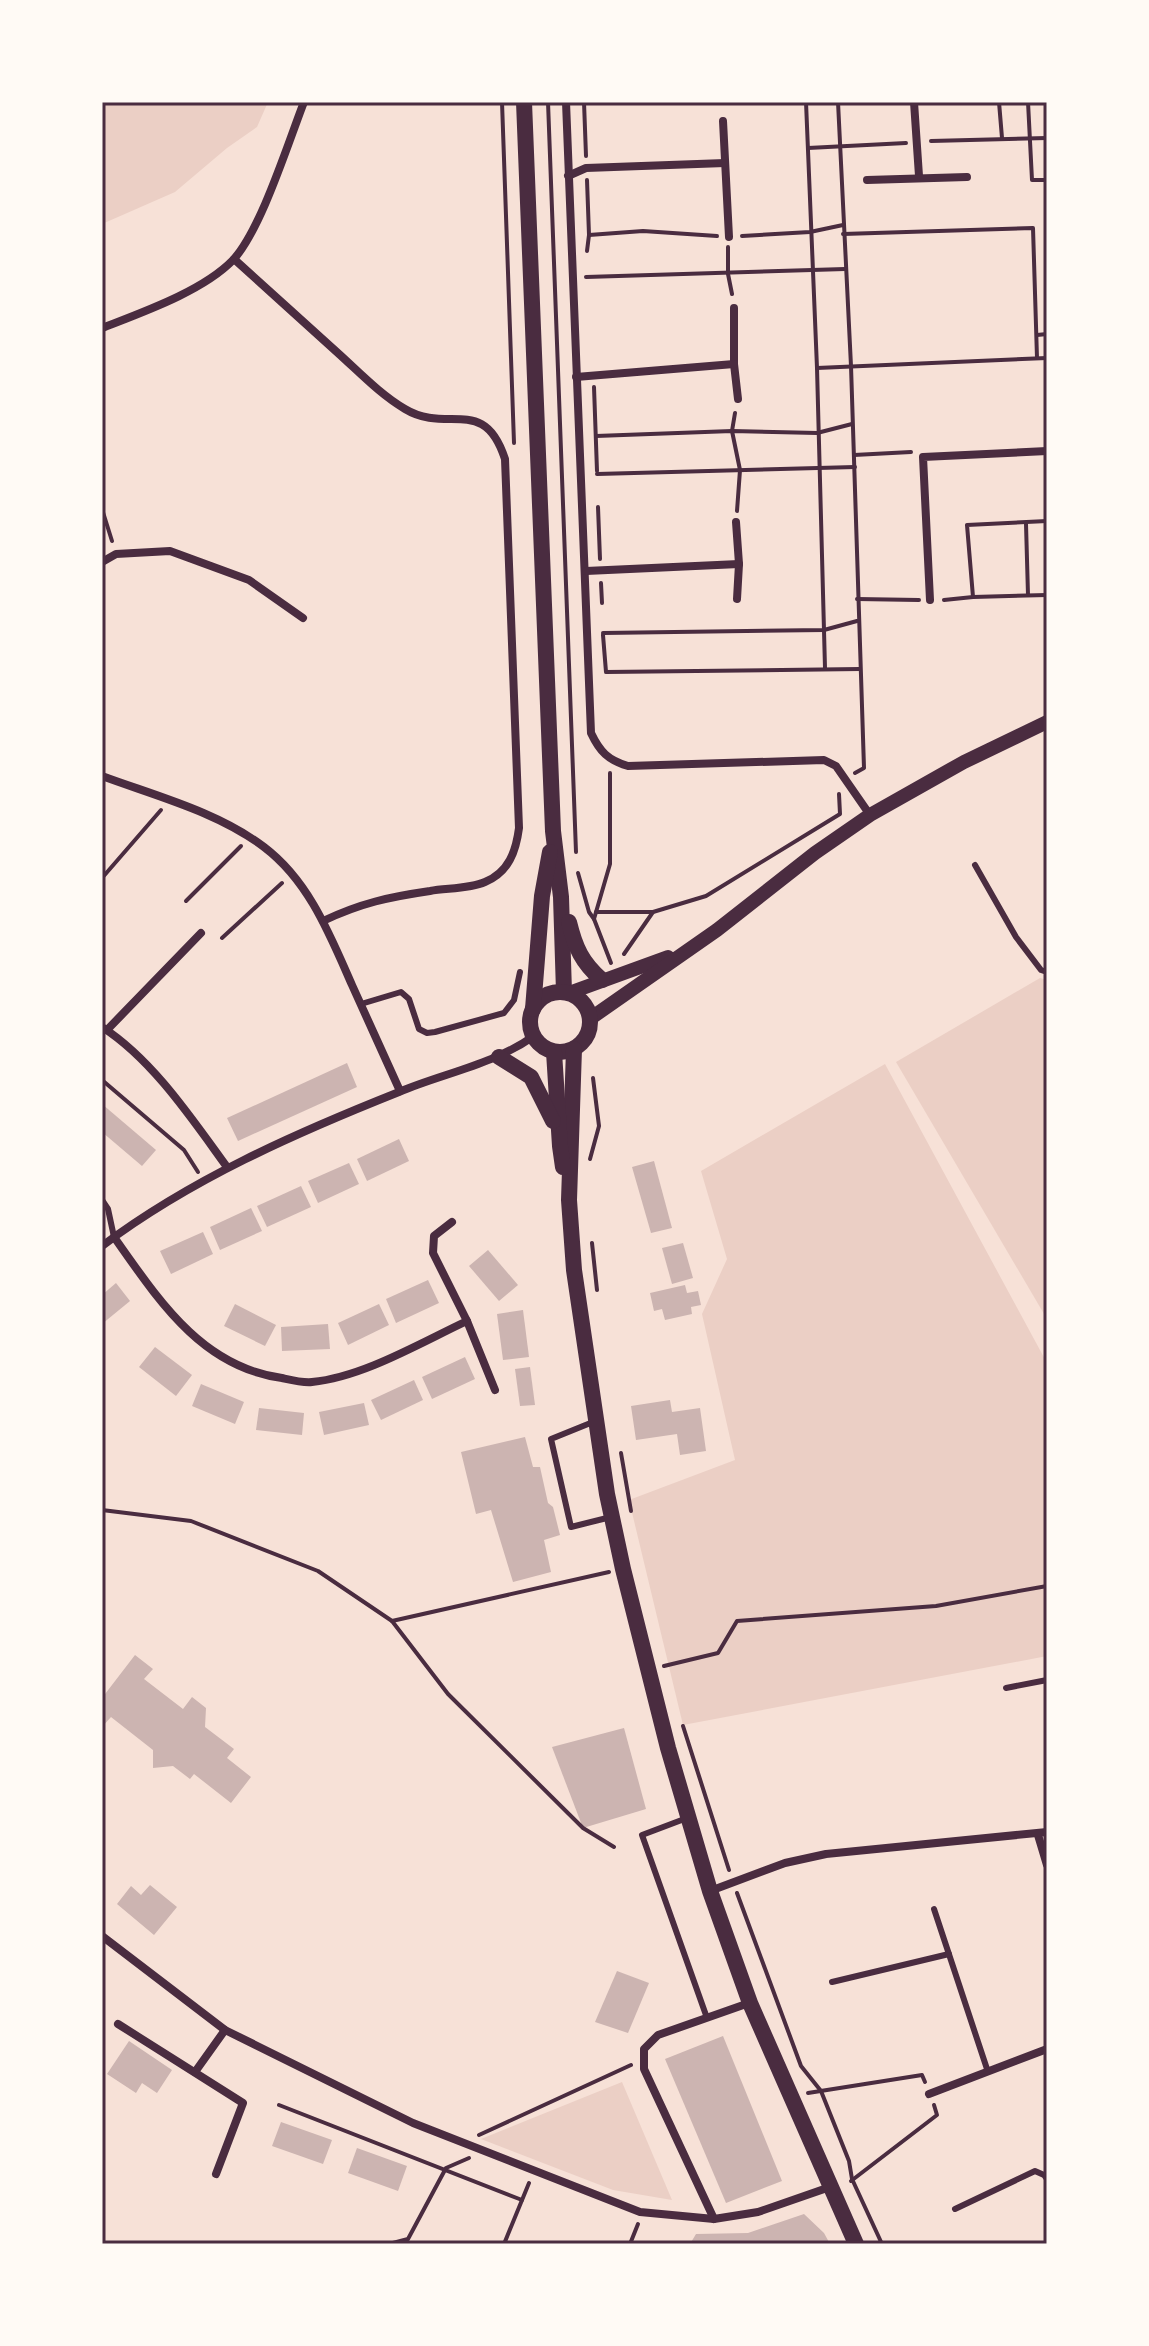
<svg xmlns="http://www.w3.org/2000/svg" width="1149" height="2346" viewBox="0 0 1149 2346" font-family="'Nunito Sans',sans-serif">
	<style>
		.green { fill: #ebcfc5 }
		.building { fill: #ccb4b1 }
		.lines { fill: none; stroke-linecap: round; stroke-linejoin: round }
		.path { stroke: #4a2c40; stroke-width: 4 }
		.service { stroke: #4a2c40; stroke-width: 6 }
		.minor { stroke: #4a2c40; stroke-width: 8 }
		.tertiary { stroke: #4a2c40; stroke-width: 14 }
		.secondary { stroke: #4a2c40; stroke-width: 16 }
		.neatline { fill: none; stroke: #4a2c40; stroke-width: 3 }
	</style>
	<rect width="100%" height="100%" fill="#f7e1d7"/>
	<g class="green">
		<polygon points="102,102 268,102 257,127 227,148 175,192 102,224"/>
		<polygon points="1040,978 1047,980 1047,1319 896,1062"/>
		<polygon points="885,1064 1047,1363 1047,1463 1044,1472 1047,1480 1047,1656 683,1725 629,1500 735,1460 702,1314 727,1259 701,1171"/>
		<polygon points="622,2082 672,2200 613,2190 481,2139"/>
	</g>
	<g class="building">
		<polygon points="347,1063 357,1087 238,1141 227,1118"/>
		<polygon points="102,1104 156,1150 142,1166 102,1132"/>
		<polygon points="399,1139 409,1161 367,1181 357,1159"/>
		<polygon points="654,1161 672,1228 651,1233 632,1167"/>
		<polygon points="349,1163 359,1184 318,1203 308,1181"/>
		<polygon points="301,1186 311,1207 267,1227 257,1206"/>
		<polygon points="251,1208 262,1231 220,1250 210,1227"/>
		<polygon points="203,1232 213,1254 171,1274 160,1251"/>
		<polygon points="683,1243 693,1278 672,1284 662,1248"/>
		<polygon points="488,1250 518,1285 499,1301 469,1266"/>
		<polygon points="428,1280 439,1303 396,1323 386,1299"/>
		<polygon points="116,1283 130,1301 102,1324 102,1295"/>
		<polygon points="685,1285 687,1293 698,1291 701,1305 691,1307 692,1314 665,1320 662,1309 654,1311 650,1293"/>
		<polygon points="235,1304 276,1325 265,1346 224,1326"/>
		<polygon points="379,1304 389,1325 348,1345 338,1323"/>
		<polygon points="523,1310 529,1357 503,1360 497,1314"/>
		<polygon points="328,1324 330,1349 282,1351 281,1327"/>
		<polygon points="155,1347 192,1375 176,1396 139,1367"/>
		<polygon points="465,1357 475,1379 432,1399 422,1377"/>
		<polygon points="530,1367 535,1405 520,1406 515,1369"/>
		<polygon points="414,1380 423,1400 381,1420 371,1400"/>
		<polygon points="201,1384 244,1402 235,1424 192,1406"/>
		<polygon points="670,1400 672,1412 700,1408 706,1451 680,1455 677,1434 636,1440 631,1406"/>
		<polygon points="364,1403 369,1425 324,1435 319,1412"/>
		<polygon points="259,1408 304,1413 302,1435 256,1430"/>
		<polygon points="525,1437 533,1467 540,1467 548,1503 553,1507 560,1535 544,1540 551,1572 513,1582 491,1510 476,1514 461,1452"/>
		<polygon points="135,1655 153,1669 144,1679 183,1709 192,1697 206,1708 205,1727 234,1749 227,1758 251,1777 231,1803 194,1774 190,1779 173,1766 153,1768 153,1750 111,1717 102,1727 102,1698"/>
		<polygon points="624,1728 646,1809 583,1828 552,1747"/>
		<polygon points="150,1885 177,1907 154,1935 117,1904 131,1886 141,1895"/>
		<polygon points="617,1971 649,1983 628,2033 595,2022"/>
		<polygon points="723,2036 782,2181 726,2203 665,2059"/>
		<polygon points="129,2041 172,2070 157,2093 142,2083 136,2093 107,2074"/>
		<polygon points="281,2122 332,2140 323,2164 272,2146"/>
		<polygon points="357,2148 407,2166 398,2191 348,2173"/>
		<polygon points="804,2214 824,2233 830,2244 690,2244 696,2234 748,2233"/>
	</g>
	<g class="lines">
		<g class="path">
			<polyline points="502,102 514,443"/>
			<polyline points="548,102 576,852"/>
			<polyline points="584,102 586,156"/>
			<polyline points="806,102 817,368 825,668"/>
			<polyline points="838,102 851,366 864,768 855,773"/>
			<polyline points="999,102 1002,138"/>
			<polyline points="1028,102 1032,180 1047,180"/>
			<polyline points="931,141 1047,138"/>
			<polyline points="808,148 906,143"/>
			<polyline points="587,180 589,235 587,251"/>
			<polyline points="843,234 1033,228 1037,358"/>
			<polyline points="589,235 643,231 717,236"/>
			<polyline points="742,236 810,232 843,225"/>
			<polyline points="728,247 728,274 732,294"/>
			<polyline points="586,277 845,269"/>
			<polyline points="1037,335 1047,334"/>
			<polyline points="817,368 1047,358"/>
			<polyline points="594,387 597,471"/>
			<polyline points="735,413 732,431 740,470 737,511"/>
			<polyline points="596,436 732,431 817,433 852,424"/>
			<polyline points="854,455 911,452"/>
			<polyline points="597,474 855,467"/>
			<polyline points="598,507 600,559"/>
			<polyline points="102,509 112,541"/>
			<polyline points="1026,524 1028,595"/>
			<polyline points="601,583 602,603"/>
			<polyline points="973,597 1047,595"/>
			<polyline points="857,599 919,600"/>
			<polyline points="944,600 973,597 967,525 1047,521"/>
			<polyline points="603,633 824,630 857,621"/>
			<polyline points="603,635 606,672 860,669"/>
			<polyline points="610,773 610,864 594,919 611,963"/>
			<polyline points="578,873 589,912 594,919"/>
			<polyline points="102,878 161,810"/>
			<polyline points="186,901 241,846"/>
			<polyline points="596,912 653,912"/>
			<polyline points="222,938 282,883"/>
			<polyline points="624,954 653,912 706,896 840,814 839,794"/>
			<polyline points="102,1080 184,1150 198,1172"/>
			<polyline points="590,1159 599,1126 593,1078"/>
			<polyline points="592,1243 597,1290"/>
			<polyline points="621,1453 631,1511"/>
			<polyline points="102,1510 191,1521 318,1571 392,1621 448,1694 583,1828 614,1847"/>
			<polyline points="392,1621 609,1572"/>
			<polyline points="664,1666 718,1653 737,1621 936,1606 1047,1586"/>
			<polyline points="683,1726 729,1870"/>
			<polyline points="737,1893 801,2066 821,2091 849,2161 852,2179 882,2244"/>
			<polyline points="808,2093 922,2075 925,2082"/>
			<polyline points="279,2105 522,2200"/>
			<polyline points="479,2135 631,2065"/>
			<polyline points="851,2181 937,2115 934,2105"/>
			<polyline points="389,2244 408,2239 446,2168 469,2158"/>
			<polyline points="504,2244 529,2183"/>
			<polyline points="630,2244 638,2224"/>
		</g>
		<g class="service">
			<polyline points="975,865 1016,937 1041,970 1047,972"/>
			<polyline points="361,1004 401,992 409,999 419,1029 427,1033 435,1032 504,1013 514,1000 520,972"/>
			<polyline points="102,1200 108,1209 114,1237"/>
			<polyline points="593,1422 551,1439 571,1527 611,1517"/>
			<polyline points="1006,1688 1047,1680"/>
			<polyline points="687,1818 642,1835 707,2018"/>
			<polyline points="934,1909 988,2072"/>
			<polyline points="832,1982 949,1954"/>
			<polyline points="955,2209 1035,2171 1044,2175 1047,2179"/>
		</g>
		<g class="minor">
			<path d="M566,102l25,631c9,19 17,27 37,33l196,-6 12,6 34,49"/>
			<polyline points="914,102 919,176"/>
			<polyline points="723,121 729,237"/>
			<polyline points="568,176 586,168 725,163"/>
			<polyline points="867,180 967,177"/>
			<path d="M234,259c35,32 70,63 105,95 21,19 42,41 66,55 43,26 79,-15 100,50l14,369c-3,23 -10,44 -34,54 -16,7 -38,6 -55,9 -41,6 -69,12 -107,30"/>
			<polyline points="734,308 734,364 738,399"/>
			<path d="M102,328c41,-16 101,-37 131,-68 28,-30 55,-117 71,-158"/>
			<polyline points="576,377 734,364"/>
			<polyline points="736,522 739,564 737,599"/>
			<polyline points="102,562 116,554 170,551 249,580 303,618"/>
			<polyline points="586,571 739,564"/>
			<polyline points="930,600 923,457 1047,451"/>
			<path d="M102,776c54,20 116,36 162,71 45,34 66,88 88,138 16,35 32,71 48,106"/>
			<path d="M102,1027c51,33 90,92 125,140"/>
			<polyline points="107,1030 201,933"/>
			<polyline points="452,1222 434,1236 433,1253 467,1321 495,1390"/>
			<path d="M114,1237c44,62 87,130 168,141 9,2 21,5 30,4 51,-5 108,-39 155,-61"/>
			<path d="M102,1246c89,-67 194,-113 297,-154 45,-19 94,-27 135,-56"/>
			<polyline points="1038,1835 1047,1865"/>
			<polyline points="710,1891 785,1863 826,1854 1047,1832"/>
			<polyline points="102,1936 225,2030 413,2123 640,2212 714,2219 758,2212 830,2187"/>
			<polyline points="118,2024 243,2103 216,2174"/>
			<polyline points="195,2072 225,2030"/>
			<polyline points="929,2094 1047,2049"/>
			<polyline points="714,2219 644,2069 644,2049 658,2035 749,2003"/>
		</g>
		<g class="tertiary">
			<polyline points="569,993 668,957"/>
			<polyline points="591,1018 717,930 815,853 870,815 964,762 1047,722"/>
		</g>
		<g class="secondary">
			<polyline points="524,102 553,831 561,897 564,992"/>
			<path d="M569,922c6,25 13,41 33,58"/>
			<circle cx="560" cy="1022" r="30"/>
			<polyline points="533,1009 542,896 550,852"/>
			<polyline points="574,1049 569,1200 574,1270 607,1494 623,1569 668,1748 710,1891 750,2003 856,2244"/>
			<polyline points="554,1052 560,1146 563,1167"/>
			<polyline points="499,1057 531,1077 553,1121"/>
		</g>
	</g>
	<rect width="1149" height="2346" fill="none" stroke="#fffaf5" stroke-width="208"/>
	<rect x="104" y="104" width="941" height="2138" class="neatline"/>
</svg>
